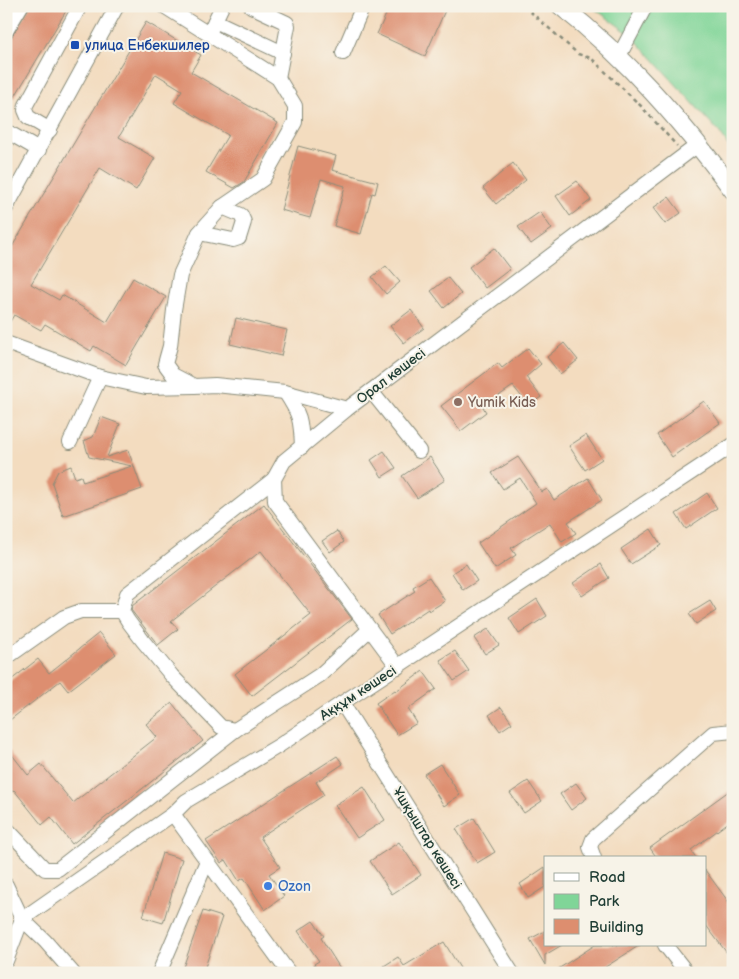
<svg xmlns="http://www.w3.org/2000/svg" width="739" height="979" viewBox="0 0 739 979" font-family="'Balsamiq Sans',sans-serif">
	<style>
		.green { fill: #80d598; stroke: #508966 }
		.building { fill: #dd8e6f }
		.lines { fill: none; stroke-linecap: round; stroke-linejoin: round }
		.minor-casing { stroke: #898c7a; stroke-width: 16 }
		.major-casing { stroke: #898c7a; stroke-width: 20 }
		.path { stroke: #898c7a; stroke-width: 2.5; stroke-dasharray: 4 4; stroke-linecap: butt }
		.minor { stroke: #fff; stroke-width: 14 }
		.major { stroke: #fff; stroke-width: 18 }
		.transit-dot { fill: #1a4fb4; stroke: #f7f3e8; stroke-width: 2 }
		.education-dot { fill: #8d6e63; stroke: #f7f3e8; stroke-width: 2 }
		.shop-dot { fill: #3f7fe0; stroke: #f7f3e8; stroke-width: 2 }
		.labels { text-anchor: middle; dominant-baseline: central; stroke-width: 4; stroke-linejoin: round; paint-order: stroke }
		.transit-label { font-size: 14px; fill: #164399; stroke: #f7f3e8; text-anchor: start }
		.street-label { font-size: 14px; fill: #1f3d34; stroke: #f7f3e8 }
		.education-label { font-size: 14px; fill: #785e54; stroke: #f7f3e8; text-anchor: start }
		.shop-label { font-size: 14px; fill: #366cbe; stroke: #f7f3e8; text-anchor: start }
	</style>
	<rect width="100%" height="100%" fill="#f7f3e8"/>
	<filter id="ink" filterUnits="userSpaceOnUse"><feTurbulence type="fractalNoise" baseFrequency=".02" numOctaves="2"/><feDisplacementMap in="SourceGraphic" scale="10" xChannelSelector="R" yChannelSelector="G"/><feConvolveMatrix kernelMatrix="1 2 1 2 8 2 1 2 1" color-interpolation-filters="sRGB"/></filter>
	<filter id="wash" filterUnits="userSpaceOnUse"><feTurbulence type="fractalNoise" baseFrequency=".0096" numOctaves="4" result="noise"/><feDisplacementMap in="SourceGraphic" scale="20" xChannelSelector="R" yChannelSelector="G"/><feGaussianBlur stdDeviation="1.12" result="paint"/><feColorMatrix in="noise" values="0 0 0 0 0 0 0 0 0 0 0 0 0 0 0 0 0 1.4 0 .05"/><feComposite in="paint" operator="in"/></filter>
	<g filter="url(#wash)">
		<rect width="100%" height="100%" fill="#f3dcbf"/>
		<polygon class="green" points="591,6 733,6 733,153 720,133 631,35"/>
		<g id="blocks">
			<g class="building">
				<polygon points="30,6 69,6 14,98 6,93 6,46"/>
				<polygon points="390,6 447,6 425,56 377,34"/>
				<polygon points="146,22 201,55 191,72 278,123 244,182 234,188 206,172 228,135 174,103 182,90 156,74 119,137 155,158 136,190 100,168 31,284 59,300 62,295 107,322 133,278 166,297 126,365 94,346 91,351 45,324 41,330 14,315 6,328 6,257"/>
				<polygon points="298,146 336,156 332,170 378,182 375,194 372,193 361,234 334,226 345,186 321,179 310,218 281,210"/>
				<polygon points="513,163 526,180 496,204 483,188"/>
				<polygon points="577,181 591,200 570,216 556,196"/>
				<polygon points="669,197 681,213 665,224 653,208"/>
				<polygon points="540,212 552,229 531,244 518,227"/>
				<polygon points="494,248 510,269 485,288 469,267"/>
				<polygon points="386,266 400,282 386,294 372,277"/>
				<polygon points="448,278 461,294 444,308 431,291"/>
				<polygon points="411,310 424,328 404,343 390,326"/>
				<polygon points="236,318 287,330 281,356 230,344"/>
				<polygon points="564,343 578,360 560,374 547,357"/>
				<polygon points="528,348 541,364 526,377 541,397 529,406 513,386 483,407 486,412 461,431 441,406 498,363 502,368"/>
				<polygon points="704,401 720,423 672,457 657,435"/>
				<polygon points="101,417 120,424 107,457 128,450 142,489 63,516 52,483 58,471 71,466 75,478 81,476 83,482 132,466 89,457 84,441 93,437"/>
				<polygon points="586,435 602,459 585,470 569,446"/>
				<polygon points="384,451 396,468 382,477 371,460"/>
				<polygon points="430,457 445,480 417,498 402,476"/>
				<polygon points="518,457 542,492 547,489 554,500 588,478 602,500 568,522 576,533 562,542 550,523 511,548 516,555 495,569 478,543 536,503 520,478 503,489 492,473"/>
				<polygon points="707,493 717,508 686,529 676,514"/>
				<polygon points="264,504 352,619 252,696 235,674 311,615 261,551 171,621 178,629 158,645 131,610 132,606"/>
				<polygon points="651,529 661,545 631,564 621,549"/>
				<polygon points="337,531 344,542 330,552 322,541"/>
				<polygon points="466,564 477,581 463,590 452,573"/>
				<polygon points="601,564 609,578 582,596 573,583"/>
				<polygon points="429,577 445,601 429,611 428,609 390,634 378,615 415,591 413,587"/>
				<polygon points="537,599 547,616 519,634 509,618"/>
				<polygon points="710,601 716,611 696,624 689,614"/>
				<polygon points="488,629 499,645 485,654 474,638"/>
				<polygon points="99,633 116,654 68,691 60,681 6,723 6,684 38,659 49,673"/>
				<polygon points="455,651 469,671 454,681 440,660"/>
				<polygon points="423,671 436,689 408,709 417,723 397,735 376,703 395,690 396,691"/>
				<polygon points="172,703 203,741 72,844 51,817 42,825 14,790 6,796 6,747 28,775 41,764 73,803 157,737 146,724"/>
				<polygon points="501,707 512,723 500,731 489,715"/>
				<polygon points="337,756 343,764 316,782 324,795 260,837 280,867 269,874 284,896 265,910 244,878 239,881 226,860 221,863 206,841"/>
				<polygon points="440,764 460,795 444,806 424,774"/>
				<polygon points="528,781 542,801 524,813 510,793"/>
				<polygon points="576,783 587,798 571,810 560,794"/>
				<polygon points="364,787 385,820 357,838 335,805"/>
				<polygon points="733,788 733,819 691,850 696,858 657,858 650,848"/>
				<polygon points="474,818 495,852 477,863 456,829"/>
				<polygon points="399,842 421,875 392,894 370,861"/>
				<polygon points="162,853 182,859 163,923 143,917"/>
				<polygon points="545,867 545,887 528,898 520,884"/>
				<polygon points="705,870 733,908 733,961 705,924"/>
				<polygon points="203,911 222,917 203,973 181,973"/>
				<polygon points="313,921 324,936 321,938 343,973 319,973 314,964 319,961 298,931"/>
				<polygon points="545,931 545,945 562,945 545,955 545,965 530,939"/>
				<polygon points="444,942 463,973 373,973 398,957 404,966"/>
				<polygon points="595,945 640,945 596,973 552,973"/>
			</g>
		</g>
	</g>
	<g filter="url(#ink)">
		<use href="#blocks" fill-opacity="0" stroke="#898c7a" stroke-width="1"/>
		<g class="lines">
			<defs>
				<g id="minor">
					<polyline points="164,6 278,78 295,106 295,122 263,179 222,207 199,233 180,275 174,310 170,346 165,364 173,375 194,386 215,385 285,392 347,409"/>
					<polyline points="251,6 287,23 288,26 278,78"/>
					<polyline points="215,21 283,53"/>
					<polyline points="211,29 222,6"/>
					<polyline points="6,31 21,6"/>
					<polyline points="343,53 363,6"/>
					<polyline points="619,56 644,9 643,6"/>
					<polyline points="50,130 28,117 25,110 26,105 80,6"/>
					<polyline points="6,131 39,150"/>
					<polyline points="6,208 117,6"/>
					<polyline points="199,233 233,240 239,238 244,222 241,215 222,207"/>
					<polyline points="6,343 100,377 146,387 194,386"/>
					<polyline points="371,391 419,451"/>
					<path d="M285,392c15,23 16,27 17,55"/>
					<polyline points="70,442 100,377"/>
					<polyline points="274,479 127,594 122,611 128,621 143,641 172,676 221,727 235,730 320,675 370,629"/>
					<polyline points="6,658 64,617 81,611 122,611"/>
					<polyline points="398,667 275,501 274,479 284,461 347,409 699,144"/>
					<polyline points="342,703 512,973"/>
					<polyline points="173,814 289,973"/>
					<polyline points="6,828 45,869 58,869 235,730"/>
					<polyline points="594,858 590,847 593,839 713,733 733,731"/>
					<polyline points="6,885 22,919 45,941 73,973"/>
					<polyline points="665,945 687,973"/>
					<polyline points="6,961 22,919 173,814 186,801 280,745 342,703 733,445"/>
					<polyline points="159,973 207,861"/>
				</g>
				<path id="major" d="M561,6c67,53 121,116 172,184"/>
			</defs>
			<use href="#minor" class="minor-casing"/>
			<use href="#major" class="major-casing"/>
			<polyline class="path" points="524,6 578,54 591,58 641,106 677,146"/>
			<use href="#minor" class="minor"/>
			<use href="#major" class="major"/>
		</g>
	</g>
	<rect class="transit-dot" x="70" y="40" width="10" height="10" rx="2.5"/>
	<circle class="education-dot" cx="458" cy="402" r="5"/>
	<circle class="shop-dot" cx="268" cy="886" r="5"/>
	<g class="labels">
		<g class="transit-label">
			<text x="85" y="45">улица Енбекшилер</text>
		</g>
		<g class="street-label">
			<text transform="translate(391 376) rotate(-37)">Орал көшесі</text>
			<text transform="translate(358 693) rotate(-33)">Аққұм көшесі</text>
			<text transform="translate(427 838) rotate(58)">Ұшқыштар көшесі</text>
		</g>
		<g class="education-label">
			<text x="468" y="402">Yumik Kids</text>
		</g>
		<g class="shop-label">
			<text x="278" y="886">Ozon</text>
		</g>
	</g>
	<rect width="739" height="979" fill="none" stroke="#f7f3e8" stroke-width="25"/>
	<rect x="544" y="856" width="162" height="90" fill="#f7f3e8" stroke="#a1aaa0"/>
	<rect x="554" y="873" width="25" height="8" fill="#ffffff" stroke="#a1aaa0"/>
	<text x="589" y="882" font-size="15" fill="#1f3d34">Road</text>
	<rect x="554" y="894" width="25" height="15" fill="#80d598" stroke="#a1aaa0"/>
	<text x="589" y="906" font-size="15" fill="#1f3d34">Park</text>
	<rect x="554" y="919" width="25" height="15" fill="#dd8e6f" stroke="#a1aaa0"/>
	<text x="589" y="932" font-size="15" fill="#1f3d34">Building</text>
</svg>
